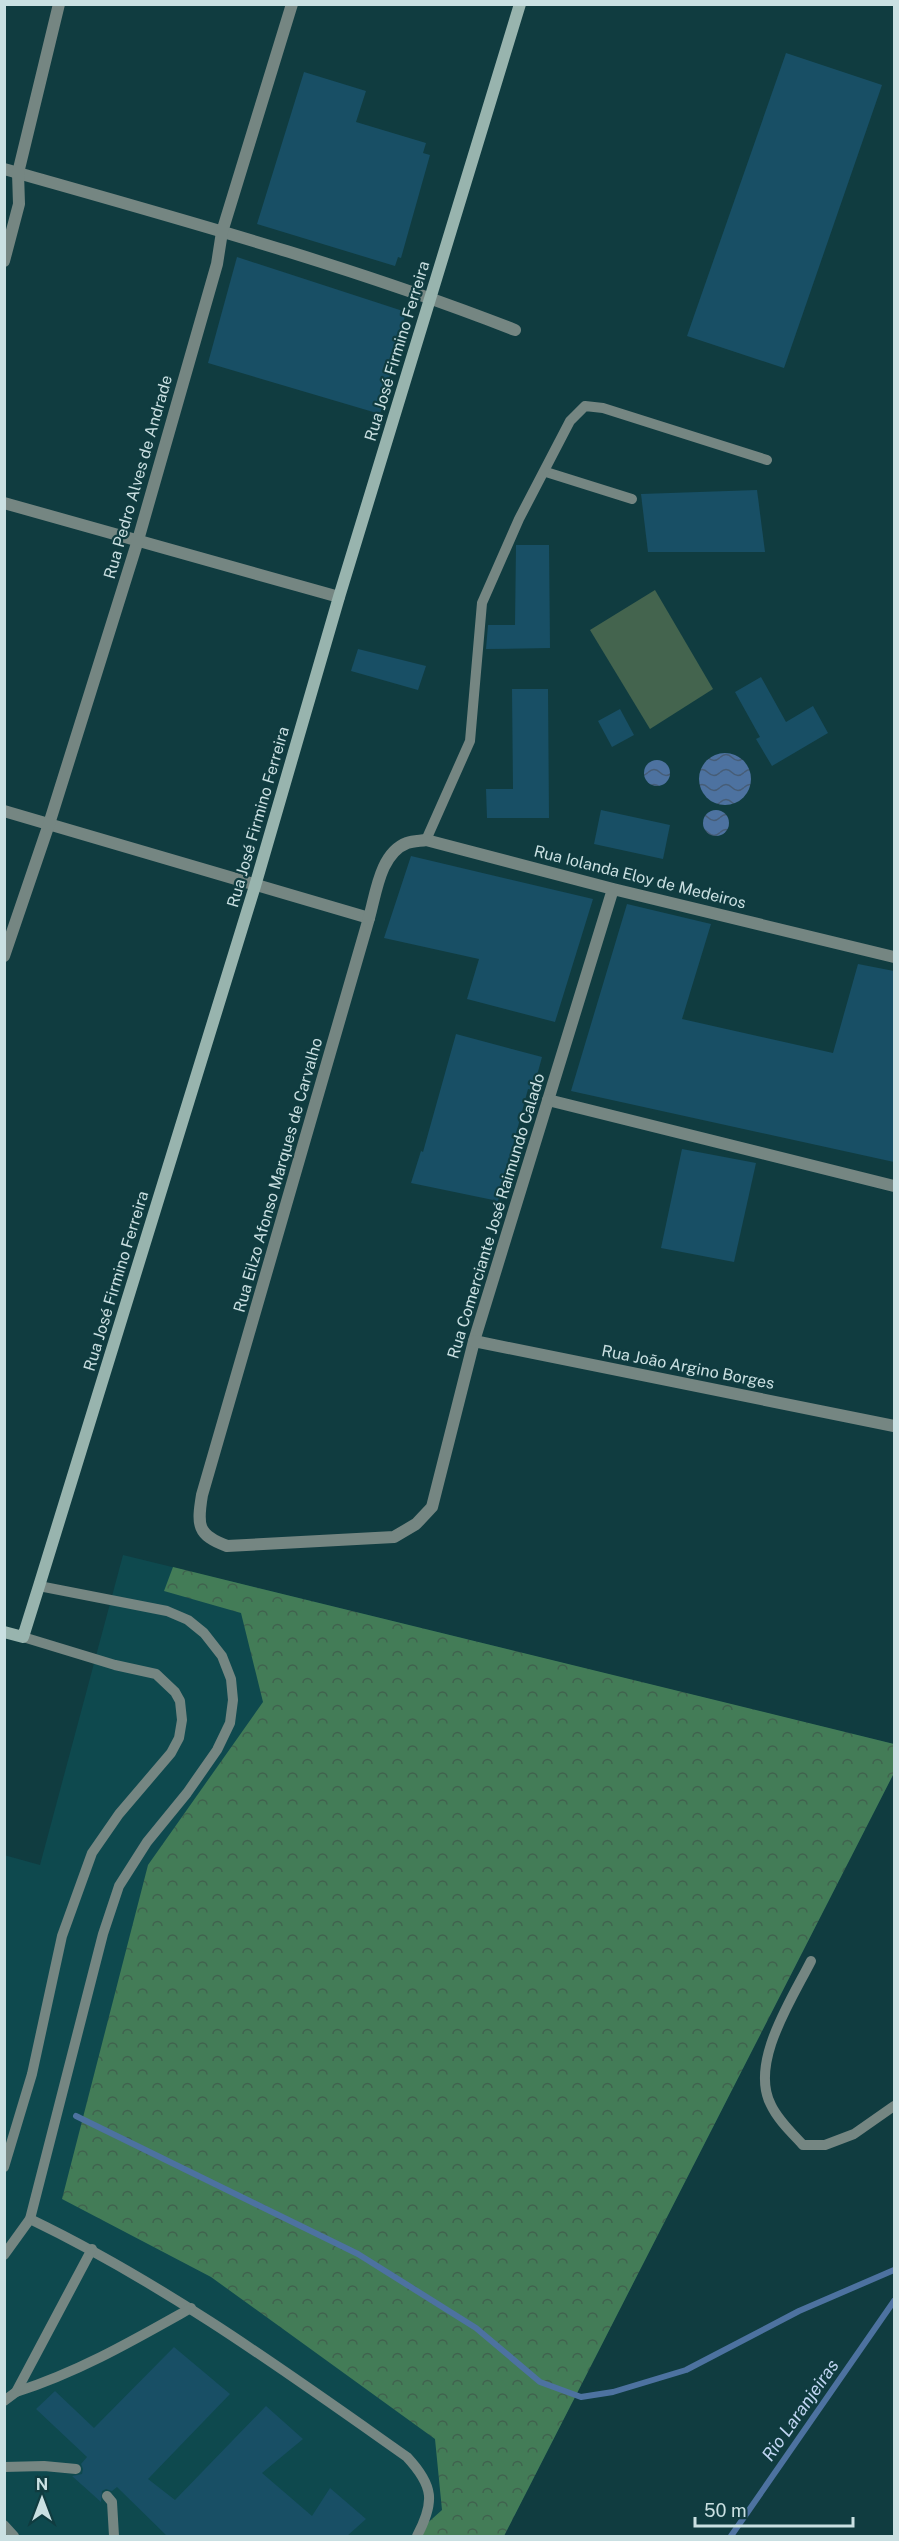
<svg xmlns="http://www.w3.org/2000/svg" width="899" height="2541" viewBox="0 0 899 2541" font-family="'Public Sans',sans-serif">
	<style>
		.built { fill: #0e494e }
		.forest { fill: url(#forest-crowns) }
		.pitch { fill: #44644e }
		.water { fill: url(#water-waves) }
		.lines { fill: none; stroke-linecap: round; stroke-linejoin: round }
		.stream { stroke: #4d72a0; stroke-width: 6 }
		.building { fill: #184f65 }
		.lane { stroke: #758682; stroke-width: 10 }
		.street { stroke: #758682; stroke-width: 12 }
		.secondary { stroke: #98b4ae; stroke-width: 12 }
		.labels { text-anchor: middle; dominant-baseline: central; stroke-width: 4.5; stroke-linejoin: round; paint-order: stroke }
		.street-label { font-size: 16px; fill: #cae0e2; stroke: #103c40 }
		.water-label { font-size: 18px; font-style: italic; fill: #bfd5f1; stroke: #103c40 }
	</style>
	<defs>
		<pattern id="forest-crowns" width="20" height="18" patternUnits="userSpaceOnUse" patternTransform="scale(1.5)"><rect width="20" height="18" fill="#437c57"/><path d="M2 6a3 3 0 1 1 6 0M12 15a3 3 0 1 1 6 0" fill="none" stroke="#40624e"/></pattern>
		<pattern id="water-waves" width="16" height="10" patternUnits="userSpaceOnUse" patternTransform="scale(1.5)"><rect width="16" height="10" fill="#4d72a0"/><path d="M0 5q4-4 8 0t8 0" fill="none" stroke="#465d77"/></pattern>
	</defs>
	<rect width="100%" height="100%" fill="#103c40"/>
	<polygon class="built" points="123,1555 894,1744 894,1773 504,2536 5,2536 4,1855 40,1865"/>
	<polygon class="forest" points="173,1567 894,1744 894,1773 504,2536 413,2536 442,2510 435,2439 211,2277 62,2199 148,1865 263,1702 241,1613 164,1591"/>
	<polygon class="pitch" points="655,590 713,689 650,729 590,630"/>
	<g class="water">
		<circle cx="725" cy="779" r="26"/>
		<circle cx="657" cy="773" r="13"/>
		<circle cx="716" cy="823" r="13"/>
	</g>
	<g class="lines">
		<g class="stream">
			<polyline points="76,2116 358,2254 476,2328 540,2382 581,2397 613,2392 686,2370 799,2311 894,2270"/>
			<polyline points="731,2536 894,2301"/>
		</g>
	</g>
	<g class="building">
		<polygon points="786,53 882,85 784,368 687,336"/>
		<polygon points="304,72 366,91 356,122 426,143 423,153 430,155 401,258 398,257 395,266 257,224"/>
		<polygon points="237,257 406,312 380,414 208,363"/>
		<polygon points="757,490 765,552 648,552 641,494"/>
		<polygon points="516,545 549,545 550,648 486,649 488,625 515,625"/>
		<polygon points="358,649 426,666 418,690 351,671"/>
		<polygon points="761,677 786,722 813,706 828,733 772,766 756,739 760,737 735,692"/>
		<polygon points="512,689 548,689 549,818 487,818 486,789 513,789"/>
		<polygon points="620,709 634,735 612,747 598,721"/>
		<polygon points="601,810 670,825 663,859 594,844"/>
		<polygon points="411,856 593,899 555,1022 467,999 479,959 384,938"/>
		<polygon points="627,904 711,924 682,1019 833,1053 858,964 894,971 894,1162 571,1091"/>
		<polygon points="456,1034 542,1057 533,1090 528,1089 498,1201 411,1183 421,1151 423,1152"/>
		<polygon points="682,1149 756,1163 734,1262 661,1248"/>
		<polygon points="174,2347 230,2394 148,2479 175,2500 266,2406 303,2439 262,2473 312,2516 330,2488 366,2519 347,2536 167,2536 117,2487 112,2491 106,2489 102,2491 101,2502 72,2476 82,2474 83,2469 81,2464 87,2457 36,2409 55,2391 94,2428"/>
	</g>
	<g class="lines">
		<g class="lane">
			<polyline points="546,472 632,499"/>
			<polyline points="426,840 470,741 482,603 519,519 570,421 585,406 603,408 767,460"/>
			<path d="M811,1961c-19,38 -62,102 -40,144 7,15 21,28 32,40h22l29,-11 40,-28"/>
			<polyline points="4,2167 32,2074 62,1936 92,1853 119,1814 171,1753 179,1738 182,1720 180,1701 175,1692 156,1674 115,1665 23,1637"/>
			<path d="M30,2219c135,65 255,152 377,238 27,29 28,45 10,79"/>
			<polyline points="4,2255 30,2219 103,1934 119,1886 147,1842 187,1793 217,1750 230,1723 233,1700 231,1679 222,1656 204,1633 188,1620 167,1611 39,1586"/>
			<path d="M16,2392c63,-20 118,-52 175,-84"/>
			<polyline points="4,2401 16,2392 92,2249"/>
			<polyline points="4,2467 44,2466 76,2469"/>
			<polyline points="107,2496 112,2502 114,2536"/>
			<polyline points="4,2525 14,2536"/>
		</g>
		<g class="street">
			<path d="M4,169c172,49 345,96 511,161"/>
			<polyline points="4,261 19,204 18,173 59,4"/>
			<polyline points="4,503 339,597"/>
			<polyline points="4,811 369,918"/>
			<path d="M613,889l-139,452 -42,166 -16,17 -22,13 -167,9c-30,-11 -30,-21 -25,-51l167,-577c7,-24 11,-65 38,-75 6,-2 13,-2 19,-3l187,49 281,68"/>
			<polyline points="4,956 49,824 138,540 217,264 222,232 292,4"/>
			<polyline points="548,1100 894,1186"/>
			<polyline points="474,1341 894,1426"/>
		</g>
		<polyline class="secondary" points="4,1632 23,1637 39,1586 255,886 339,597 520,4"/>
	</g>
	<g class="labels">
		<g class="street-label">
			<text transform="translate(397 351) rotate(-73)">Rua José Firmino Ferreira</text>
			<text transform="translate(138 477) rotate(-74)">Rua Pedro Alves de Andrade</text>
			<text transform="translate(258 817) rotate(-74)">Rua José Firmino Ferreira</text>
			<text transform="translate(640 877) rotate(14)">Rua Iolanda Eloy de Medeiros</text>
			<text transform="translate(278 1175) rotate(-74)">Rua Eilzo Afonso Marques de Carvalho</text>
			<text transform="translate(496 1216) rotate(-73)">Rua Comerciante José Raimundo Calado</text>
			<text transform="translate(116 1281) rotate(-73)">Rua José Firmino Ferreira</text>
			<text transform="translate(688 1367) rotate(11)">Rua João Argino Borges</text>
		</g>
		<g class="water-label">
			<text transform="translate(800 2410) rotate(-55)">Rio Laranjeiras</text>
		</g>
	</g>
	<rect width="899" height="2541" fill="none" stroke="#cae0e2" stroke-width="12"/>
	<g transform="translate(42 2499)" stroke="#103c40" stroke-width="4.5" paint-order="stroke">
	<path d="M0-4.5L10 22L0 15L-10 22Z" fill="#cae0e2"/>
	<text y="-9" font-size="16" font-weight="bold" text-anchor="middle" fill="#cae0e2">N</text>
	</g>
	<path d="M695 2517v9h158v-9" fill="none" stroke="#cae0e2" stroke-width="3"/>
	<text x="704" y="2517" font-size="18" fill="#cae0e2" stroke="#103c40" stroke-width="4.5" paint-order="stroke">50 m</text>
</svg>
